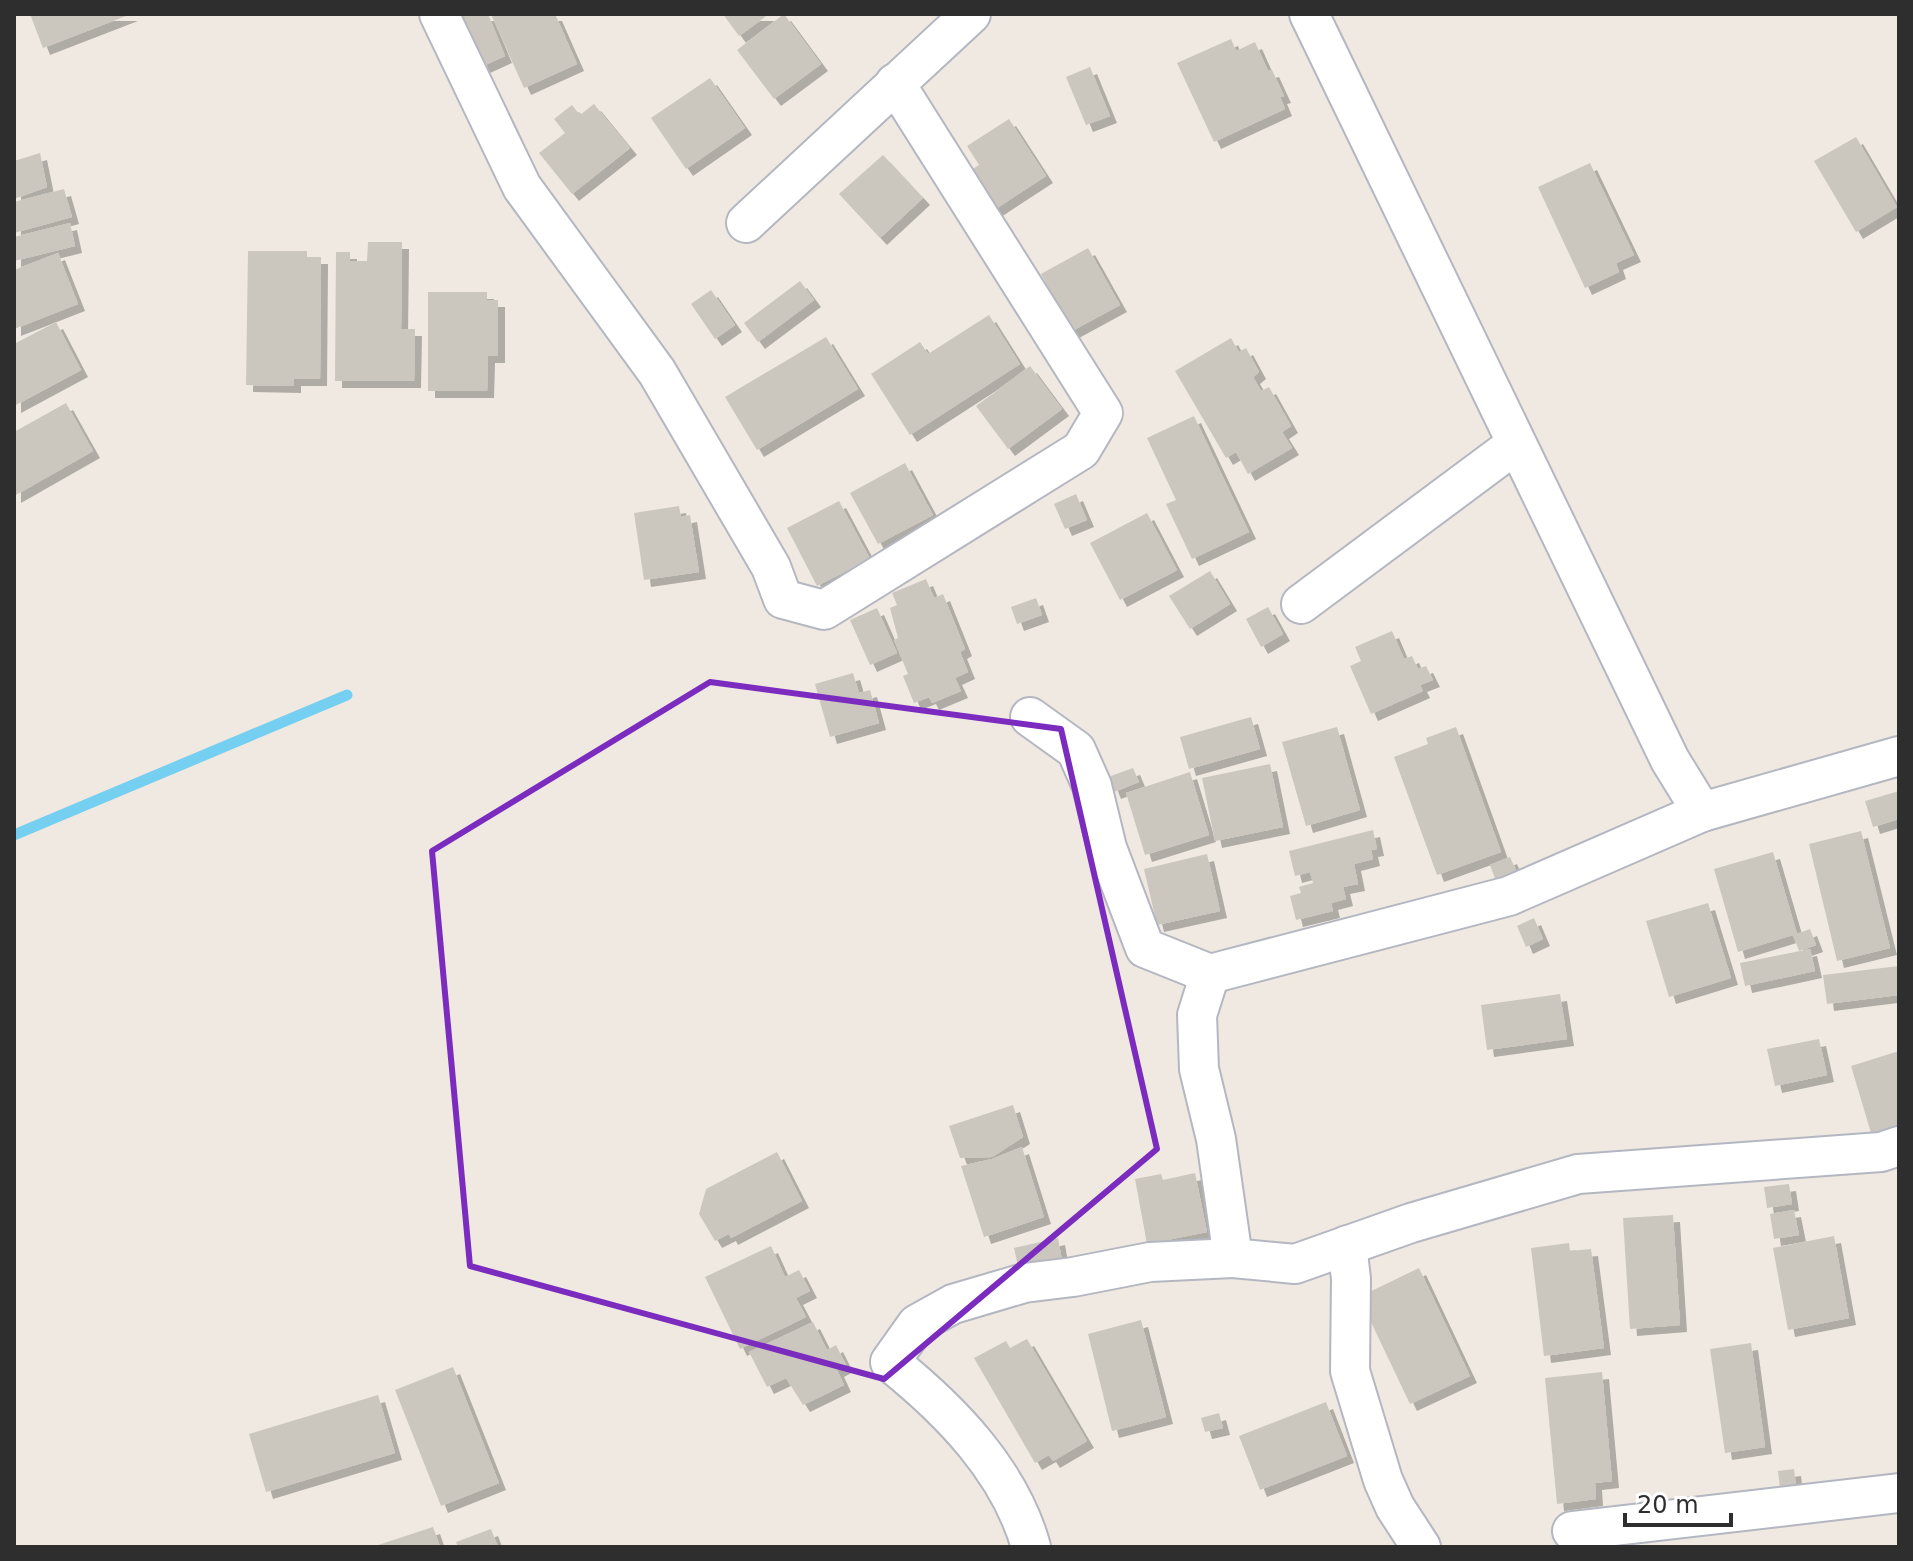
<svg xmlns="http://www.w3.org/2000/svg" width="1913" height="1561" viewBox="0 0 1913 1561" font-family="'DejaVu Sans',sans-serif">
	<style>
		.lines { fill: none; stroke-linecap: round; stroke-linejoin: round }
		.stream { stroke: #75cff0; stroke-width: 11 }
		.building { fill: #cbc7bf; filter: url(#shadow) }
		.minor-casing { stroke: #b4b7c1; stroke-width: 42 }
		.minor { stroke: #fff; stroke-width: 38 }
		.marked { fill: none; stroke: #7b2cbf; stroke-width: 6; stroke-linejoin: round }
	</style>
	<defs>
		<filter id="shadow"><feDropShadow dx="7" dy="7" stdDeviation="0" flood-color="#0004"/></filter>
	</defs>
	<rect width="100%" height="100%" fill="#efe9e1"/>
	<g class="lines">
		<polyline class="stream" points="14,835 347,695"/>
	</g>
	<g class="building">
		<polygon points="30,14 131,14 43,48"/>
		<polygon points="462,14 488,14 505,56 483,66"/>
		<polygon points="491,14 555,14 577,64 524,88"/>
		<polygon points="723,14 769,14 739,36"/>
		<polygon points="784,14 821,64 774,99 737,50"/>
		<polygon points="1231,39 1236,51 1255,42 1268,71 1272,70 1284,96 1280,97 1285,109 1214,142 1177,63"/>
		<polygon points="1090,67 1110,116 1086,125 1066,77"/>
		<polygon points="710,78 745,128 686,169 651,118"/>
		<polygon points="594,104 630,148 572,194 539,153 565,133 554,119 572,105 580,115"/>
		<polygon points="1009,119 1046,176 991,212 965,174 979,165 967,146"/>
		<polygon points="1856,137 1897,207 1856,232 1814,161"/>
		<polygon points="40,153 47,187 14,199 14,161"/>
		<polygon points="883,155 923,198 880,238 839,194"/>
		<polygon points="1590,163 1634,255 1616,263 1619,272 1585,288 1538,187"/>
		<polygon points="64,189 72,217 14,233 14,202"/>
		<polygon points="70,223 75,246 14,261 14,237"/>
		<polygon points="368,242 402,242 401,329 415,329 414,381 335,381 336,252 350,252 350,261 367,261"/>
		<polygon points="1088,248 1120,305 1072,331 1041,274"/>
		<polygon points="248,251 307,251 307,257 321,257 320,379 294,379 294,386 246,385"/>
		<polygon points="58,253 78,304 14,329 14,270"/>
		<polygon points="800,281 814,300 758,342 744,323"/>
		<polygon points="711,290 735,325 715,339 691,304"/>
		<polygon points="428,292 487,292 487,300 498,300 498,356 488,356 487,391 428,391"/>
		<polygon points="989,315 1020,364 910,435 871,374 920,342 928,354"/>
		<polygon points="56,322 81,370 14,406 14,344"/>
		<polygon points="826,337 858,389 757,450 725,397"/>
		<polygon points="1231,338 1239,352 1246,348 1259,372 1253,377 1261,391 1269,387 1291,426 1282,432 1292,448 1248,474 1236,452 1226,458 1175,371"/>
		<polygon points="1030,366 1062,409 1008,449 976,406"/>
		<polygon points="66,403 93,451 14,496 14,432"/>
		<polygon points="1194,416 1249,532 1192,559 1166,504 1176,500 1147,438"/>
		<polygon points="905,463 933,515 878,544 850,493"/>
		<polygon points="1076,494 1087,520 1065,529 1054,504"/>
		<polygon points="839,501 870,559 817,586 787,528"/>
		<polygon points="679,506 681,517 690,515 699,572 644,580 634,513"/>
		<polygon points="1147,513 1177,570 1120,600 1090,543"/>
		<polygon points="1210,571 1230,604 1190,629 1169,596"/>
		<polygon points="926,579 934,598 943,594 965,649 960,652 968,672 955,678 961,691 932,703 929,697 914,703 903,676 908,674 894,640 898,638 890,608 897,605 892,593"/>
		<polygon points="1036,598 1042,615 1017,624 1011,607"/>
		<polygon points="1268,607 1283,634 1261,647 1246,619"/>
		<polygon points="877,608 897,653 870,665 850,620"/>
		<polygon points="1392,631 1404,659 1412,656 1418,669 1426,666 1433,680 1420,685 1423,691 1371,714 1350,666 1361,661 1355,647"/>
		<polygon points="853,673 859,693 870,690 879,723 830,737 815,684"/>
		<polygon points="1251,717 1260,749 1189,769 1180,737"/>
		<polygon points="1337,727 1360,810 1306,826 1282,742"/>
		<polygon points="1456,727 1501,852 1437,875 1394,757 1428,744 1426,738"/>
		<polygon points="1270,764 1283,827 1215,841 1202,778"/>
		<polygon points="1133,768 1139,782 1114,792 1108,777"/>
		<polygon points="1190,772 1209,835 1145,855 1126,793"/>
		<polygon points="1899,791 1899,819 1873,827 1865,801"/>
		<polygon points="1373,830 1377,849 1371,850 1373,859 1354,864 1358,884 1343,887 1346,899 1331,903 1333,911 1296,920 1290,896 1301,893 1299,887 1313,883 1310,872 1295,876 1289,851"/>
		<polygon points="1861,831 1890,948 1837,961 1809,844"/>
		<polygon points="1773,852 1797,934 1810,929 1816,945 1799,951 1793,935 1738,952 1714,869"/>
		<polygon points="1207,854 1220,911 1157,925 1144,869"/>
		<polygon points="1510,857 1518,875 1497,884 1490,865"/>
		<polygon points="1708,903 1731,978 1669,997 1646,921"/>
		<polygon points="1534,918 1543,939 1526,947 1517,926"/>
		<polygon points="1810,949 1815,971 1745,986 1740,963"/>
		<polygon points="1899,966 1899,995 1827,1004 1823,975"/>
		<polygon points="1560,994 1567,1039 1487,1050 1481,1005"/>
		<polygon points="1819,1039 1827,1075 1775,1086 1767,1049"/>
		<polygon points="1899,1051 1899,1125 1871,1133 1851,1066"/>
		<polygon points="1013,1105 1023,1137 992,1157 960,1158 949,1126"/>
		<polygon points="1022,1147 1044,1217 984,1237 961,1166 992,1159"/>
		<polygon points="777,1152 802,1201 731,1238 729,1234 715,1241 699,1214 706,1189"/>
		<polygon points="1195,1173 1207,1232 1147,1244 1135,1179 1161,1174 1163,1180"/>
		<polygon points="1789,1184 1792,1204 1767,1208 1764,1187"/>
		<polygon points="1794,1210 1799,1235 1774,1239 1770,1214"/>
		<polygon points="1673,1215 1680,1325 1630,1329 1623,1218"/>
		<polygon points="1834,1236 1849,1318 1788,1330 1773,1248"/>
		<polygon points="1058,1238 1062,1261 1019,1271 1014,1248"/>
		<polygon points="1569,1243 1570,1251 1591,1249 1604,1348 1544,1356 1531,1248"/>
		<polygon points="771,1246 785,1277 799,1270 810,1291 796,1298 806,1317 740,1349 705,1277"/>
		<polygon points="1419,1268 1470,1376 1410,1404 1359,1297"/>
		<polygon points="1141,1320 1166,1417 1112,1431 1088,1334"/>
		<polygon points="813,1322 827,1350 836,1345 846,1365 837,1370 844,1385 803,1405 786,1378 767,1387 749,1352"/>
		<polygon points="1027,1339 1087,1441 1053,1461 1049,1455 1035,1463 974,1358 1006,1341 1010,1348"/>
		<polygon points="1751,1343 1765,1447 1725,1453 1710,1349"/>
		<polygon points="453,1367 499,1483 441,1506 395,1390"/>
		<polygon points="1602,1372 1612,1481 1595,1483 1596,1499 1557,1504 1545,1378"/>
		<polygon points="378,1395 395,1453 266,1492 249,1434"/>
		<polygon points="1326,1402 1347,1456 1260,1490 1239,1436"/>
		<polygon points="1219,1413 1223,1428 1205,1432 1201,1418"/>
		<polygon points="1794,1469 1796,1486 1780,1488 1778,1471"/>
		<polygon points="433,1527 440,1547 375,1547 375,1546"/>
		<polygon points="491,1529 498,1547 458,1547 456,1542"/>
	</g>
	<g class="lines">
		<defs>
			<g id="minor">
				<polyline points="439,14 522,187 657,372 771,567 783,599 824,610 1081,450 1103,413 895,83"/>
				<polyline points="1309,14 1670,760 1702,812"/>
				<polyline points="746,223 971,14"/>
				<polyline points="1301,604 1516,444"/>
				<polyline points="1030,717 1076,750 1092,786 1107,848 1145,948 1210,974 1509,896 1702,812 1899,756"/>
				<polyline points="1210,974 1197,1015 1199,1069 1216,1139 1233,1258 1295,1264 1411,1223 1578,1174 1881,1152 1899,1146"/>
				<polyline points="1347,1245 1351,1279 1350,1371 1383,1480 1395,1507 1421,1547"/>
				<polyline points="1572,1531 1899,1493"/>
				<path d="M1031,1547c-21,-76 -81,-137 -141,-185l27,-38 36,-20 71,-21 49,-6 77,-15 83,-4"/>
			</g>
		</defs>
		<use href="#minor" class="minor-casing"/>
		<use href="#minor" class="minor"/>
	</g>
	<path class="marked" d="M710,682l351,47 96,420 -273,230 -414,-113 -38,-415z"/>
	<rect width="1913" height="1561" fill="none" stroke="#2e2e2e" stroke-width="32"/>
	<path d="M1625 1513v12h106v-12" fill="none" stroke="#2e2e2e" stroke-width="4"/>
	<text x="1637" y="1513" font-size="24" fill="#2e2e2e" stroke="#ffffff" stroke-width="6" paint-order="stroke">20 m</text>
</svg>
